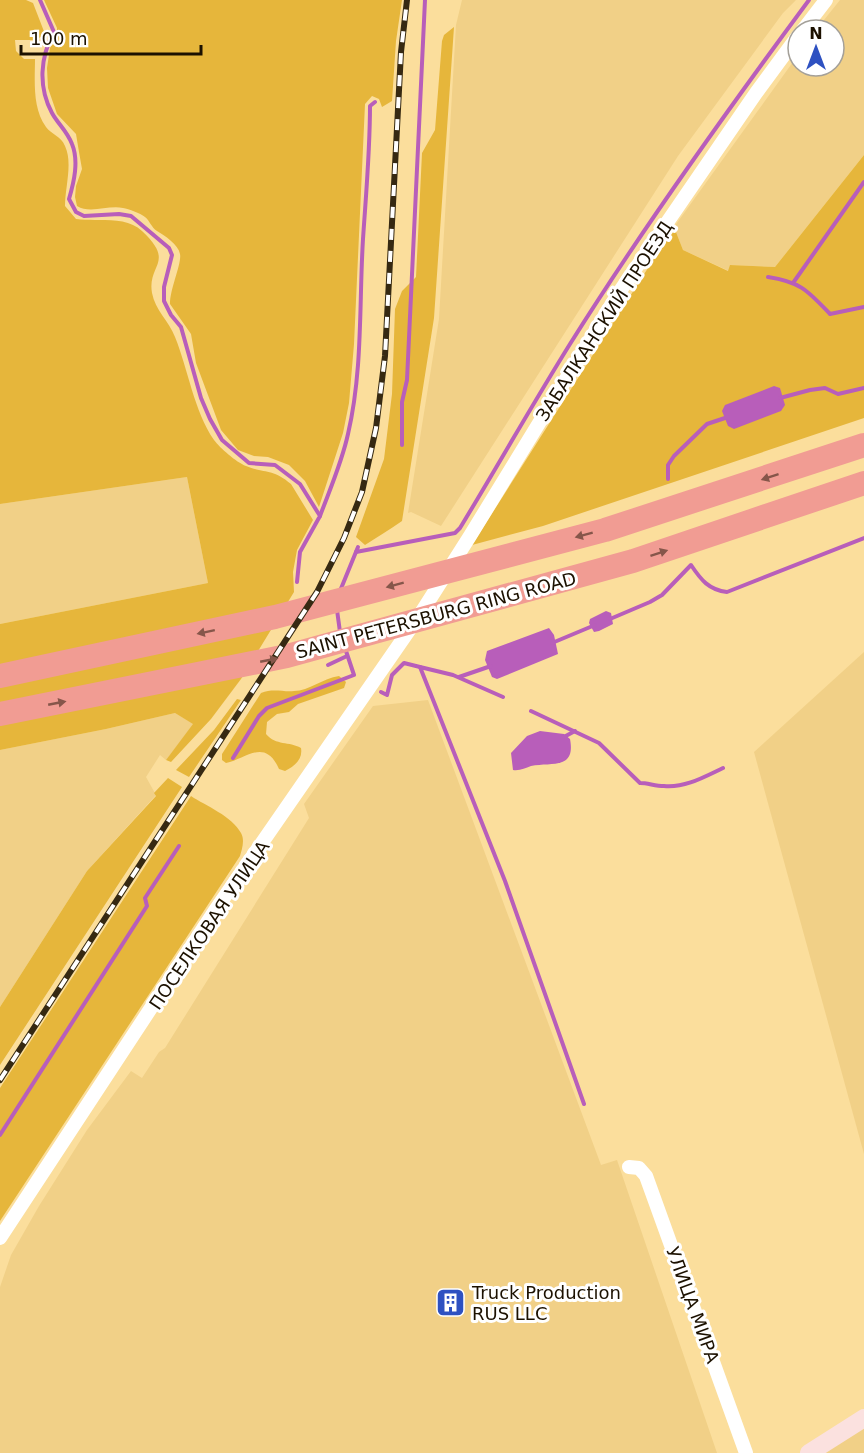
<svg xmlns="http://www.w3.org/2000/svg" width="864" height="1453" viewBox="0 0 864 1453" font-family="'DejaVu Sans',sans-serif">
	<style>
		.built { fill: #f1d087 }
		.green { fill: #e6b63b }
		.water { fill: #b85eba }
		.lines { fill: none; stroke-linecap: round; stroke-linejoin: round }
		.stream { stroke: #b85eba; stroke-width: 4 }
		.street { stroke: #fff; stroke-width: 14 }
		.secondary { stroke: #fbe1df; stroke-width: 18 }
		.highway { stroke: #f19c93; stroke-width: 24 }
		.rail-casing { stroke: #362912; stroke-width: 6 }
		.rail { stroke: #fff; stroke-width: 4; stroke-dasharray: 11; stroke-linecap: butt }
		.oneway { fill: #86564a }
		.labels { text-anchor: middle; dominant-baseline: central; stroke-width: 6; stroke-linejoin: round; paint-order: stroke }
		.street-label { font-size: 18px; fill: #1c1100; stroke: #fff }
		.poi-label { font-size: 18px; fill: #1c1100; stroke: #fff; text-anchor: start }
	</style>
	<rect width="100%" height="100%" fill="#fbde9c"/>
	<g class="built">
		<polygon points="462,0 796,0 783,13 678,156 441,526 411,512 408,513 439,319 456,25"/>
		<polygon points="840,0 864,0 864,155 775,267 731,265 729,271 683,250 674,227 798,55 798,66 834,66 834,30 816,30"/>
		<polygon points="187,477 208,583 0,624 0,504"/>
		<polygon points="864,652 864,1154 754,752"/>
		<polygon points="428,700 601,1165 617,1160 717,1453 0,1453 0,1287 11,1255 39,1206 87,1130 131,1071 142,1078 159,1052 165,1048 309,818 304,804 373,706"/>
		<polygon points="175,713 194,724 166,760 160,755 146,777 156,795 87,871 0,1007 0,750 106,729"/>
		<polygon points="864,1423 864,1453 818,1453"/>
	</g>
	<g class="green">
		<path d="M0,0h26l7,3 12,31 -9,6h-21l1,11 8,8h11c0,21 -3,49 11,68 5,7 15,9 19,19 8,17 0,41 0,60l11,13c21,3 50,-4 66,12 34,32 5,33 10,62 3,17 17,28 23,44 13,32 19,74 39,103 6,8 22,22 32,26 20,8 26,2 45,18l22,36 -16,30 -4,22 1,20 -53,87 -30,40 -40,43 -5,-2 27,-36 -18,-11 -69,16 -106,21v-126l208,-41 -21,-106 -187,27z"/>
		<path d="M44,0h358l-6,41 -4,60 -10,6 -3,-8 -7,-3 -7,8 -11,240 -5,59 -6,30 -24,74 -14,-26 -16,-16 -21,-8 -14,-1 -16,-6 -17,-20 -25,-67 -5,-29 -21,-30c0,-15 12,-41 10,-50 -2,-10 -15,-18 -23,-23 -6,-4 -7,-10 -12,-14 -5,-4 -16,-8 -22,-9 -15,-3 -33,6 -46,-2l-2,-9 1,-11 6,-17 -3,-17 -3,-18 -19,-20 -9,-26 -1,-20 3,-20 7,-13v-7z"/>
		<path d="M454,27l-20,291 -32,203c-13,9 -25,16 -37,24l-9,-8 28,-78 8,-65 3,-85 7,-18 14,-14 6,-124 13,-23 7,-89 2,-6z"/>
		<polygon points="864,155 864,418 543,526 472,545 674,227 683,250 728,271 730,265 775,267"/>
		<path d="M339,676l7,6 -2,6 -46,16 -9,8 -12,2 -10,8 -1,12c10,12 23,7 35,14 2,11 -6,18 -16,23l-6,-2c-14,-32 -33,-10 -53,-6l-4,-3v-6l39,-61c12,-5 21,-1 33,-2 15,0 29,-13 45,-15z"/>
		<polygon points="237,699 241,700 189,777 176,770 214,730"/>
		<polygon points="168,778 182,787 0,1065 0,1007 87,871 156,796 154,793"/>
		<path d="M191,796c15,10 41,20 50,37 4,7 1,16 -1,23l-240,365v-133z"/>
	</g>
	<g class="water">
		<polygon points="774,386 780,388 785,405 781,411 734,429 728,426 722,411 725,405"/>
		<polygon points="606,611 611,613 613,624 599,631 594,632 589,623 590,619"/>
		<polygon points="549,628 554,635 558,654 502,677 497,679 492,677 485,660 487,651"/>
		<path d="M540,731l24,3 6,5c6,31 -19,23 -39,27 -6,2 -11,5 -18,4l-2,-17 16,-17z"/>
	</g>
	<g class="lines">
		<g class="stream">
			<path d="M40,0l14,32c-14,25 -16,55 -2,81 6,11 15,18 20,31 7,17 2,38 -3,55l7,13 8,4 35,-2 12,2 38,32 3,7 -8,32v14l7,14 10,12 20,71 9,21 12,21 27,23 26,2 25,19 20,32 -20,36 -3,30"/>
			<path d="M768,277c33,5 40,14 62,37l34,-7"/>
			<polyline points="793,283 864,182"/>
			<polyline points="780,398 810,390 825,388 838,394 864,388"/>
			<polyline points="402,445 402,402 407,380 425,0"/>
			<polyline points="668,479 668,465 674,456 707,424 728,417"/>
			<path d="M320,516c10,-27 22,-54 28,-82 15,-64 11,-131 15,-195 3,-45 7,-88 7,-133l5,-4"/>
			<path d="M356,552l99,-19 5,-5c37,-61 72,-123 110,-184 74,-118 156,-232 239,-344"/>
			<polyline points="340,591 358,547"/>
			<polyline points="337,610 340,632"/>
			<path d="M610,619l40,-17 12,-7 29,-30c10,15 18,25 36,27l137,-54"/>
			<polyline points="552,643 595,625"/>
			<polyline points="328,665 347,656"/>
			<polyline points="459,677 491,666"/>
			<polyline points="381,692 387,695 392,675 404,663 420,667"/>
			<polyline points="503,697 453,675 420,667 505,881 584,1104"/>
			<path d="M531,711l68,32 41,40c8,0 15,3 24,3 21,2 40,-9 59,-18"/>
			<polyline points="562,738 575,731"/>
			<polyline points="233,758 259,716 267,708 354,675 345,648"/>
			<polyline points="0,1135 147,906 145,898 179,846"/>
		</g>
		<g class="street">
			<polyline points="803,30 826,0"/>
			<polyline points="629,1167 639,1168 646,1176 746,1453"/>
			<polyline points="0,1238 214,912 421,613 470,536 618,294 756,93 798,36"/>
		</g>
		<polyline class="secondary" points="809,1453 864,1418"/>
		<g class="highway">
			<polyline points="0,676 275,617 605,530 864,445"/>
			<polyline points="0,714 287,656 633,561 864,483"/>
		</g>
		<defs>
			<polyline id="rail" points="0,1080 317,592 344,538 362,492 376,428 385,356 401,52 407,0"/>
		</defs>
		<use href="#rail" class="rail-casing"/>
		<use href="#rail" class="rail"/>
	</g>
	<defs><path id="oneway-solid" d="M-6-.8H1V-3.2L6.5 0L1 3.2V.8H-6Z" transform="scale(1.5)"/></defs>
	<g class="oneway">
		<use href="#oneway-solid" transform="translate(770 477) rotate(162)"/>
		<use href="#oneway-solid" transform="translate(584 535) rotate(165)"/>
		<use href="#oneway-solid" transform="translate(659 553) rotate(-18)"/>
		<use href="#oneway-solid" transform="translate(395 585) rotate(165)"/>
		<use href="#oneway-solid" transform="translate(206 632) rotate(168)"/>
		<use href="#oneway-solid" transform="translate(269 660) rotate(-11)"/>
		<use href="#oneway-solid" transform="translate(57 703) rotate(-11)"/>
	</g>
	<defs>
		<symbol id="building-square" viewBox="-11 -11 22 22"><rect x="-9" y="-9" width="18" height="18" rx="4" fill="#2e51c1" stroke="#fff"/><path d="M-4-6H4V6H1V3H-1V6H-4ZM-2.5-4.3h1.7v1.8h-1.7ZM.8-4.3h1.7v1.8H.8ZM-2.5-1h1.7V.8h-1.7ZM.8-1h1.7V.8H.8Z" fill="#fff"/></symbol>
	</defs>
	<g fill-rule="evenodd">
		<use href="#building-square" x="434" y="1286" width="33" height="33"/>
	</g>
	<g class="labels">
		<g class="street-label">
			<text transform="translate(604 321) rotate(-57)">ЗАБАЛКАНСКИЙ ПРОЕЗД</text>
			<text transform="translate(436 615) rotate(-15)">SAINT PETERSBURG RING ROAD</text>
			<text transform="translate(209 925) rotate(-56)">ПОСЕЛКОВАЯ УЛИЦА</text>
			<text transform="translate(693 1305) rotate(70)">УЛИЦА МИРА</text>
		</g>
		<g class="poi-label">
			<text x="472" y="1292">Truck Production<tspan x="472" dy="21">RUS LLC</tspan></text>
		</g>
	</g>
	<g transform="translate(816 48)"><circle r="28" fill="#ffffff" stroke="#a4a099" stroke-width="1.5"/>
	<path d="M0-4.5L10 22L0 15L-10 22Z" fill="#2e51c1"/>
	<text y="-9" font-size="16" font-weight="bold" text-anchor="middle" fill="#1c1100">N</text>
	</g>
	<path d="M21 45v9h180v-9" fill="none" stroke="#1c1100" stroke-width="3"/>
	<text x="30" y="45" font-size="18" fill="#1c1100" stroke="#ffffff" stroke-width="4.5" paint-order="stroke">100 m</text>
</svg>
